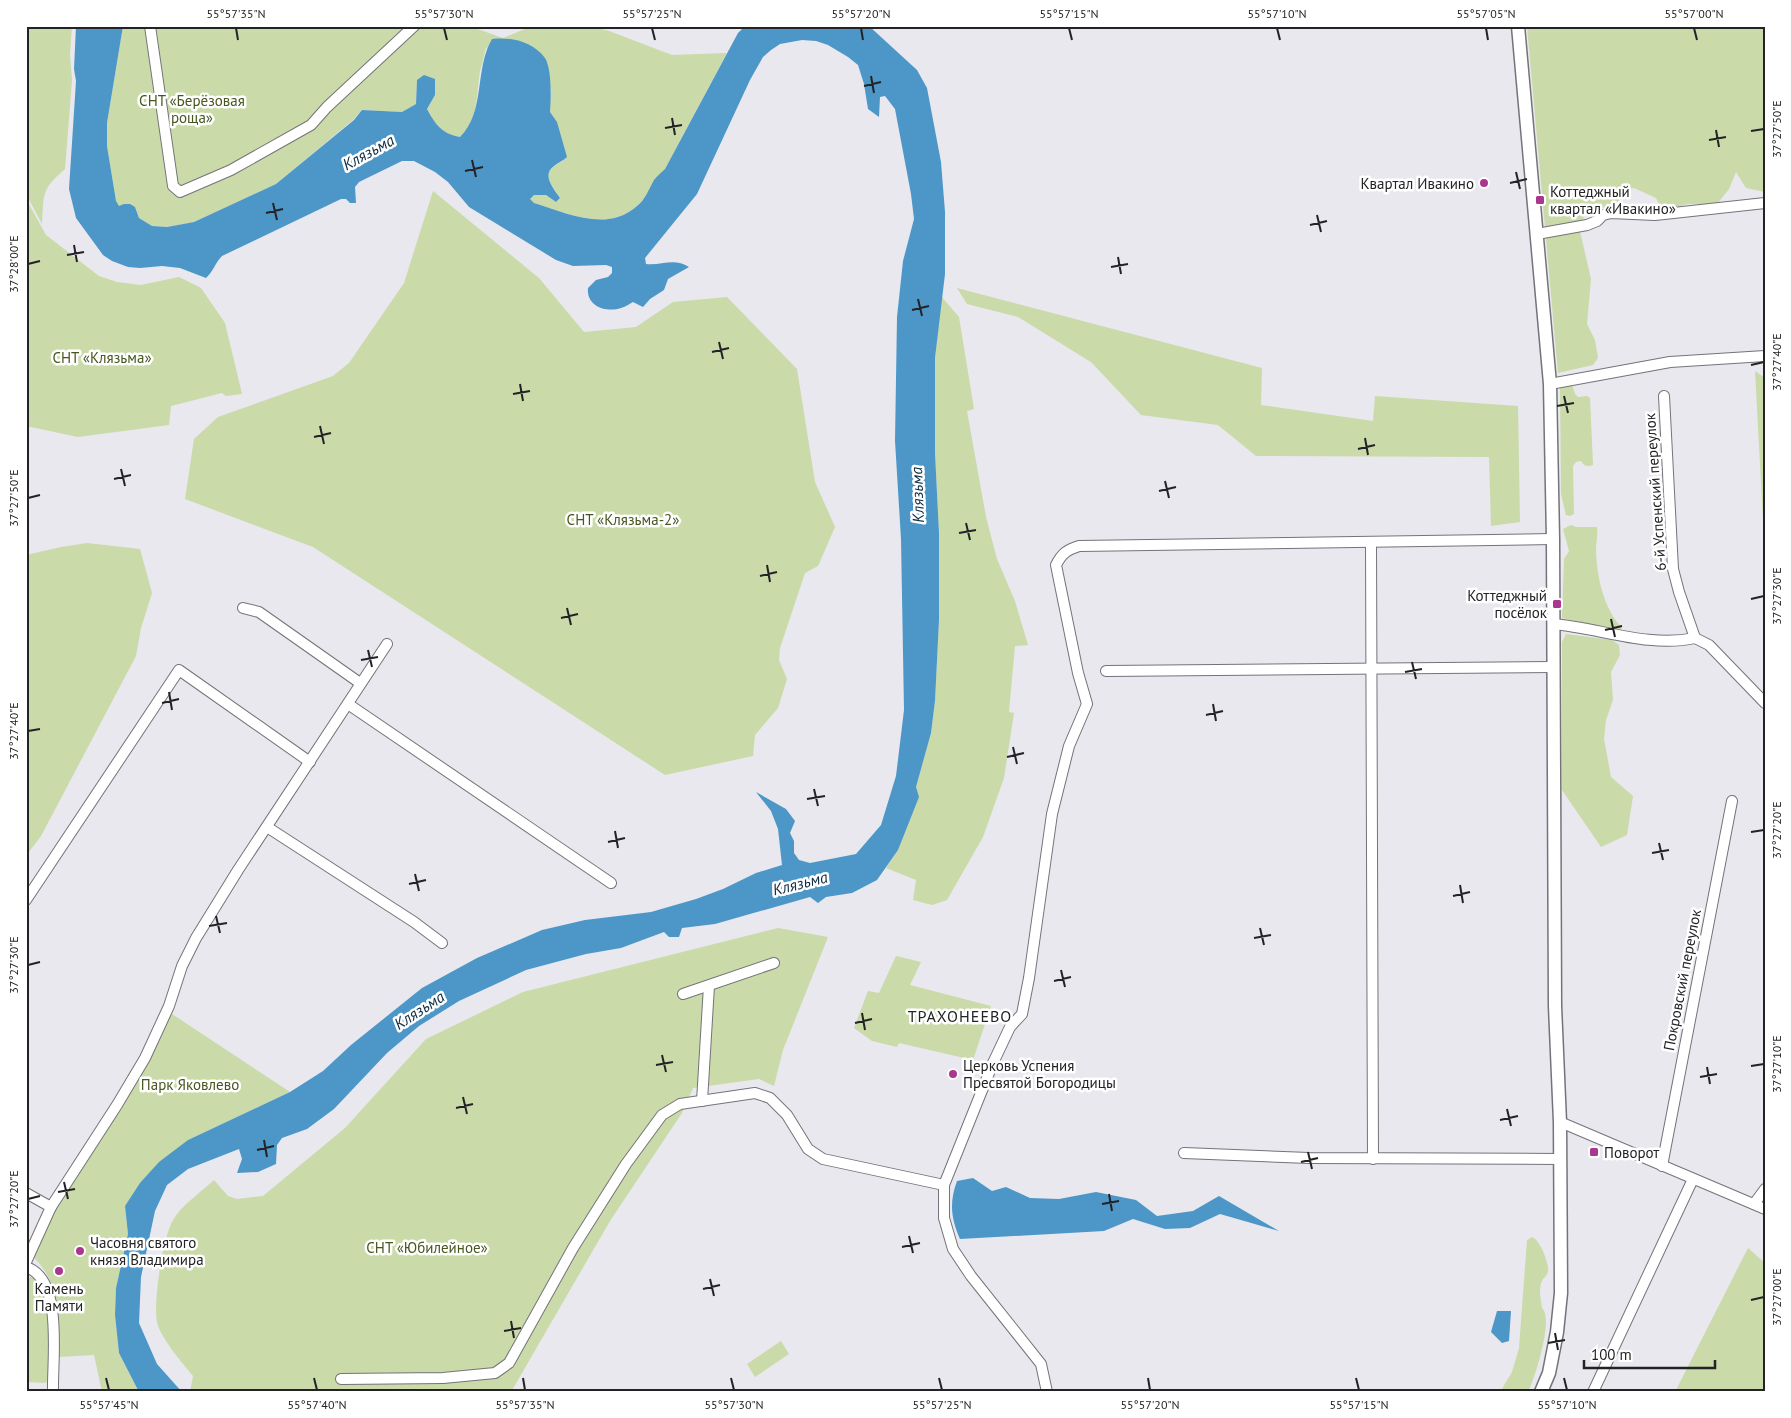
<svg xmlns="http://www.w3.org/2000/svg" width="1791" height="1418" viewBox="0 0 1791 1418" font-family="'PT Sans',sans-serif">
	<style>
		.green { fill: #cadaa9 }
		.water { fill: #4c97c8 }
		.lines { fill: none; stroke-linecap: round; stroke-linejoin: round }
		.minor-casing { stroke: #747379; stroke-width: 12 }
		.major-casing { stroke: #747379; stroke-width: 15 }
		.minor { stroke: #fff; stroke-width: 10 }
		.major { stroke: #fff; stroke-width: 12 }
		.ticks { fill: none; stroke: #232325; stroke-width: 2 }
		.poi-dot { fill: #aa368e; stroke: #fff; stroke-width: 2 }
		.labels { text-anchor: middle; dominant-baseline: central; stroke-width: 5; stroke-linejoin: round; paint-order: stroke }
		.park-label { font-size: 15px; fill: #48561f; stroke: #fff }
		.poi-label { font-size: 15px; fill: #232325; stroke: #fff; text-anchor: start }
		.street-label { font-size: 15px; fill: #232325; stroke: #fff }
		.water-label { font-size: 16px; font-style: italic; fill: #0d2e43; stroke: #fff }
		.neighbourhood-label { font-size: 16px; letter-spacing: 1px; fill: #232325; stroke: #fff }
		.neatline { fill: none; stroke: #232325; stroke-width: 2 }
		.ticks-label { font-size: 12px; text-anchor: middle; fill: #232325 }
	</style>
	<rect width="100%" height="100%" fill="#e8e8ee"/>
	<g class="green">
		<path d="M26,26h46l-2,28 2,26 -7,89c-24,21 -21,24 -23,55l-16,-30z"/>
		<path d="M123,26h346l34,12 29,-12h57l20,5 63,24 55,-2 -62,116c-12,12 -18,29 -28,37 -30,27 -70,7 -103,-3l-5,-4 5,-4h12l10,7 4,-4c-11,-18 -21,-25 3,-37l-6,-39 -7,-10 1,-23 -65,-41c-2,8 -4,16 -6,23 -4,26 -1,46 -20,66 -19,-3 -25,-12 -33,-28l8,-14 -18,-15 -1,24 -14,8 -40,-2 -8,9 -78,65 -82,38 -27,5 -15,-1 -13,-8 -4,-11h-16l-3,-6 -9,-55v-23z"/>
		<polygon points="1527,26 1765,26 1765,192 1746,188 1736,172 1729,189 1717,204 1688,204 1668,209 1660,206 1656,198 1634,188 1625,190 1616,205 1587,211 1579,227 1591,279 1587,324 1595,340 1598,358 1593,365 1558,373"/>
		<polygon points="433,191 539,278 584,332 636,327 673,302 727,297 797,369 815,482 835,527 818,566 805,573 780,648 779,660 787,679 778,708 755,735 753,756 665,775 313,547 185,499 194,439 218,417 333,376 349,363 404,283"/>
		<polygon points="26,199 46,235 99,276 117,282 141,285 179,277 201,288 225,323 242,394 226,396 222,393 171,406 169,425 78,437 26,426"/>
		<polygon points="957,288 1262,368 1261,405 1373,421 1375,396 1518,406 1520,522 1491,526 1489,457 1256,456 1218,425 1141,415 1091,362 1018,317 967,304"/>
		<polygon points="941,296 959,317 974,409 967,411 986,517 997,559 1015,601 1028,645 1015,646 1009,712 1014,713 1004,778 983,837 947,900 932,905 913,900 916,880 886,868 898,850 931,733 935,701 939,620 939,533 935,453 935,358"/>
		<polygon points="1755,371 1765,378 1765,557"/>
		<path d="M1563,385h9l3,9 3,3 9,-1 3,2 3,67c-6,2 -9,1 -12,-4l-5,1 -3,4 1,48 -4,2 -4,-1 -5,-21 -1,-106z"/>
		<path d="M1571,525l5,2h21c1,9 -1,15 -1,24 1,27 8,58 26,77l-3,3 -57,-13 2,-59 5,-8 -6,-22z"/>
		<polygon points="87,543 140,549 152,593 141,628 136,656 41,836 28,853 26,851 26,555 61,547"/>
		<polygon points="1566,634 1612,640 1619,645 1620,655 1611,672 1613,700 1606,720 1604,739 1611,777 1633,796 1627,835 1601,847 1562,790 1562,642"/>
		<path d="M778,928l50,9 -45,113 -9,36 -15,-7 -66,9 -11,25 -72,108 -99,171h-321l3,-16c-10,-12 -33,-39 -36,-54 -4,-19 6,-90 18,-105 7,-11 28,-27 39,-37l14,16 9,3 26,-3 82,-68 81,-89 97,-47z"/>
		<polygon points="896,956 921,962 910,985 991,1006 973,1060 899,1043 897,1047 872,1041 854,1028 868,991 879,993"/>
		<path d="M169,1012l121,80 -102,48 -63,66 3,28 -12,54 -1,27 4,38 20,39h-37l-8,-37 -36,2c0,-35 3,-75 -25,-100l22,-50 67,-100 26,-48z"/>
		<path d="M1532,1237c8,3 17,26 16,34 0,4 -4,6 -6,10 -4,8 -1,19 0,27 12,10 -7,70 -14,84h-28l12,-20 7,-24 8,-108z"/>
		<polygon points="1748,1248 1765,1263 1765,1392 1675,1392"/>
		<path d="M30,1277c4,1 7,1 10,5 13,18 9,75 9,98l-4,3 -19,-1v-104z"/>
		<polygon points="781,1341 789,1354 755,1377 747,1364"/>
	</g>
	<g class="water">
		<path d="M76,26h47l-16,97v23l9,55 3,5 5,-2h6l5,3 4,11 13,8 15,1 27,-5 82,-38 78,-64 8,-10 40,2 14,-8 1,-24 7,-5 11,4v16l-8,14c8,15 15,25 33,28 26,-26 14,-67 32,-98 19,-2 40,2 53,19 7,11 6,41 5,54l7,10 10,35c-4,4 -8,5 -13,9 -13,9 0,23 6,32l-4,4 -10,-7h-12l-4,4 4,4c33,10 73,30 103,3 8,-6 12,-17 17,-26 3,-4 7,-7 11,-11l73,-136 7,-7h124l48,44 10,18 14,74 4,50v62l-10,84v95l4,80v87l-4,81 -4,32 -15,54 3,10 -21,53 -21,30 -25,13 -26,4 -8,6 -8,-6 -95,27 -33,4 -3,9h-10l-5,-5 -43,16 -35,6 -60,16 -67,31 -40,25 -32,27 -53,56 -27,20 -25,9 -5,7 -1,19 -18,8 -21,1 5,-14 -3,-10 -51,20 -21,16 -12,26 -14,66 -2,46 18,41 25,28h-43l-20,-39 -4,-38 1,-27 12,-54 -3,-28 15,-23 19,-21 29,-22 102,-48 33,-21 28,-26 71,-57 55,-30 65,-28 43,-10 66,-8 45,-13 27,-10 33,-16 26,-8 -4,-36 -7,-18 -15,-19 30,17 9,12 -5,12 4,8v12l5,7 11,3 46,-9 25,-29 15,-49 8,-66 -3,-171 -6,-98 2,-124 6,-56 11,-42 -3,-25 -16,-85 -10,-13 -5,1 -1,20 -11,-8 -4,-25 -6,-19 -10,-8 -20,-12 -12,-4 -14,-1 -22,4 -9,6 -8,7 -13,23 -53,114 -52,64 1,6c15,2 28,-7 43,3l-21,12 -4,11 -14,9 -7,8 -10,-5c-4,2 -8,5 -12,6 -15,5 -35,-2 -33,-20l8,-8 12,-3 4,-4v-6l-6,-2 -33,1 -17,-6 -87,-53 -21,-25 -13,-10 -21,-11h-12l-43,21 -4,5 1,16h-6l-4,-4h-5l-119,57c-7,7 -9,16 -16,22l-26,-10 -18,-2 -22,2 -12,-1 -16,-6 -9,-6 -27,-37 -7,-29 7,-108 -2,-12z"/>
		<path d="M973,1178l19,13 14,-4 24,11 29,1 37,-7 40,8 21,16 36,-5 26,-15 60,35 -59,-17 -30,14 -25,1 -32,-10 -29,12 -144,8c-9,-21 -11,-36 -3,-58z"/>
		<polygon points="1497,1311 1511,1311 1509,1341 1502,1343 1491,1332"/>
	</g>
	<g class="lines">
		<defs>
			<g id="minor">
				<polyline points="150,26 173,186 180,192 231,170 311,125 327,107 414,26"/>
				<polyline points="1537,234 1587,225 1597,221 1603,215 1611,213 1655,215 1765,203"/>
				<polyline points="1550,384 1670,362 1765,356"/>
				<polyline points="1664,396 1673,569 1679,592 1695,638 1709,645 1765,703"/>
				<polyline points="1371,542 1373,1159"/>
				<polyline points="243,608 259,612 360,683"/>
				<path d="M1553,624c47,4 95,24 142,14"/>
				<polyline points="1106,671 1554,667"/>
				<polyline points="348,704 611,883"/>
				<polyline points="267,827 414,922 442,943"/>
				<polyline points="26,900 179,670 310,762"/>
				<polyline points="683,994 774,963"/>
				<polyline points="702,1101 709,986"/>
				<polyline points="1560,1122 1765,1209"/>
				<polyline points="1184,1153 1309,1158 1560,1159"/>
				<polyline points="1662,1166 1732,801"/>
				<polyline points="26,1193 51,1207"/>
				<polyline points="1754,1204 1765,1189"/>
				<polyline points="26,1262 51,1207 117,1105 145,1058 169,1006 182,966 196,938 238,870 387,644"/>
				<path d="M26,1267c38,12 26,93 27,125"/>
				<polyline points="341,1379 443,1378 495,1373 509,1363 573,1248 626,1164 662,1115 680,1104 755,1093 770,1098 787,1115 808,1149 823,1159 944,1185"/>
				<path d="M1047,1392l-6,-28 -70,-88 -18,-27 -9,-31v-33l49,-122 17,-36 12,-13 7,-36 23,-164 17,-68 18,-42 -9,-31 -22,-108c6,-12 11,-15 23,-19l474,-7"/>
				<polyline points="1593,1392 1693,1179"/>
			</g>
			<polyline id="major" points="1518,26 1550,384 1553,539 1555,1006 1560,1122 1561,1293 1557,1332 1549,1373 1541,1392"/>
		</defs>
		<use href="#minor" class="minor-casing"/>
		<use href="#major" class="major-casing"/>
		<use href="#minor" class="minor"/>
		<use href="#major" class="major"/>
	</g>
	<path class="ticks" d="M236,28l2,12M444,28l3,12M652,28l3,12M861,28l2,12M1069,28l3,12M1277,28l3,12M1486,28l2,12M1694,28l3,12M871,76l3,17M864,86l17,-4M672,118l3,17M665,128l17,-3M1716,130l3,17M1751,131l13,-2M1709,140l17,-3M472,160l4,17M465,171l18,-4M1516,172l4,17M1510,183l17,-4M273,203l4,17M266,213l17,-4M1317,215l4,17M1310,225l17,-4M74,245l3,17M67,255l17,-3M1118,257l3,17M28,264l12,-3M1111,267l17,-3M918,299l4,17M912,310l17,-4M719,342l4,17M712,352l17,-4M1751,365l13,-3M520,384l3,17M513,394l17,-3M1564,396l4,17M1557,406l17,-3M320,426l4,18M314,437l17,-4M1365,438l3,17M1358,449l17,-4M121,469l4,17M114,479l17,-4M1165,481l4,17M1159,491l17,-4M28,498l12,-3M966,523l4,17M959,533l17,-3M767,565l3,17M760,576l17,-4M1751,599l13,-3M567,608l4,17M561,618l17,-4M1611,619l4,18M1605,630l17,-4M368,650l4,17M361,660l17,-3M1412,662l4,17M1405,672l17,-3M169,692l3,18M162,703l17,-4M1213,704l3,17M1206,715l17,-4M28,731l12,-2M1013,747l4,17M1007,757l17,-4M814,789l4,17M807,799l18,-3M615,831l3,17M1751,832l13,-2M608,842l17,-4M1659,843l4,17M1652,853l17,-3M415,874l4,17M409,884l17,-4M1460,885l3,18M1453,896l17,-4M216,916l4,17M209,926l18,-3M1260,928l4,17M1254,938l17,-3M28,965l12,-3M1061,970l4,17M1054,981l17,-4M862,1013l3,17M855,1023l17,-4M662,1055l4,17M656,1065l17,-3M1751,1066l13,-2M1707,1067l3,17M1700,1077l17,-3M463,1097l4,17M456,1108l17,-4M1507,1109l4,17M1500,1120l18,-4M264,1140l3,17M257,1150l17,-4M1308,1152l4,17M1301,1162l17,-4M64,1182l4,17M58,1192l17,-3M1109,1194l3,17M28,1199l12,-3M1102,1204l17,-3M909,1236l4,17M902,1247l18,-4M710,1279l4,17M703,1289l17,-4M1751,1300l13,-3M511,1321l3,17M504,1331l17,-3M1555,1333l3,17M1548,1343l17,-3M106,1378l3,12M314,1378l3,12M523,1378l2,12M731,1378l3,12M939,1378l3,12M1148,1378l2,12M1356,1378l3,12M1564,1378l3,12"/>
	<g class="poi-dot">
		<circle cx="1484" cy="183" r="5"/>
		<rect x="1535" y="195" width="10" height="10" rx="2.5"/>
		<rect x="1552" y="599" width="10" height="10" rx="2.5"/>
		<circle cx="953" cy="1074" r="5"/>
		<rect x="1589" y="1147" width="10" height="10" rx="2.5"/>
		<circle cx="80" cy="1251" r="5"/>
		<circle cx="59" cy="1271" r="5"/>
	</g>
	<g class="labels">
		<g class="park-label">
			<text x="192" y="100">СНТ «Берёзовая<tspan x="192" dy="17">роща»</tspan></text>
			<text x="102" y="357">СНТ «Клязьма»</text>
			<text x="623" y="519">СНТ «Клязьма-2»</text>
			<text x="190" y="1084">Парк Яковлево</text>
			<text x="427" y="1247">СНТ «Юбилейное»</text>
		</g>
		<g class="poi-label">
			<text x="1474" y="183" text-anchor="end">Квартал Ивакино</text>
			<text x="1550" y="191">Коттеджный<tspan x="1550" dy="17">квартал «Ивакино»</tspan></text>
			<text x="1547" y="595" text-anchor="end">Коттеджный<tspan x="1547" dy="17">посёлок</tspan></text>
			<text x="963" y="1065">Церковь Успения<tspan x="963" dy="17">Пресвятой Богородицы</tspan></text>
			<text x="1604" y="1152">Поворот</text>
			<text x="90" y="1242">Часовня святого<tspan x="90" dy="17">князя Владимира</tspan></text>
			<text x="59" y="1288" text-anchor="middle">Камень<tspan x="59" dy="17">Памяти</tspan></text>
		</g>
		<g class="street-label">
			<text transform="translate(1655 492) rotate(-94)">6-й Успенский переулок</text>
			<text transform="translate(1682 980) rotate(-79)">Покровский переулок</text>
		</g>
		<g class="water-label">
			<text transform="translate(368 152) rotate(-29)">Клязьма</text>
			<text transform="translate(917 495) rotate(-92)">Клязьма</text>
			<text transform="translate(800 883) rotate(-14)">Клязьма</text>
			<text transform="translate(419 1010) rotate(-33)">Клязьма</text>
		</g>
		<g class="neighbourhood-label">
			<text x="960" y="1016">ТРАХОНЕЕВО</text>
		</g>
	</g>
	<rect width="1791" height="1418" fill="none" stroke="#ffffff" stroke-width="55"/>
	<path d="M1584 1360v8h131v-8" fill="none" stroke="#232325" stroke-width="2.5"/>
	<text x="1591" y="1360" font-size="15" fill="#232325" stroke="#ffffff" stroke-width="4" paint-order="stroke">100 m</text>
	<rect x="28" y="28" width="1736" height="1362" class="neatline"/>
	<g class="ticks-label">
		<text x="236" y="18">55°57'35"N</text>
		<text x="444" y="18">55°57'30"N</text>
		<text x="652" y="18">55°57'25"N</text>
		<text x="861" y="18">55°57'20"N</text>
		<text x="1069" y="18">55°57'15"N</text>
		<text x="1277" y="18">55°57'10"N</text>
		<text x="1486" y="18">55°57'05"N</text>
		<text x="1694" y="18">55°57'00"N</text>
		<text transform="translate(1777 129) rotate(-90)" y="4">37°27'50"E</text>
		<text transform="translate(14 264) rotate(-90)" y="4">37°28'00"E</text>
		<text transform="translate(1777 362) rotate(-90)" y="4">37°27'40"E</text>
		<text transform="translate(14 498) rotate(-90)" y="4">37°27'50"E</text>
		<text transform="translate(1777 596) rotate(-90)" y="4">37°27'30"E</text>
		<text transform="translate(14 731) rotate(-90)" y="4">37°27'40"E</text>
		<text transform="translate(1777 830) rotate(-90)" y="4">37°27'20"E</text>
		<text transform="translate(14 965) rotate(-90)" y="4">37°27'30"E</text>
		<text transform="translate(1777 1064) rotate(-90)" y="4">37°27'10"E</text>
		<text transform="translate(14 1199) rotate(-90)" y="4">37°27'20"E</text>
		<text transform="translate(1777 1297) rotate(-90)" y="4">37°27'00"E</text>
		<text x="109" y="1409">55°57'45"N</text>
		<text x="317" y="1409">55°57'40"N</text>
		<text x="525" y="1409">55°57'35"N</text>
		<text x="734" y="1409">55°57'30"N</text>
		<text x="942" y="1409">55°57'25"N</text>
		<text x="1150" y="1409">55°57'20"N</text>
		<text x="1359" y="1409">55°57'15"N</text>
		<text x="1567" y="1409">55°57'10"N</text>
	</g>
</svg>
